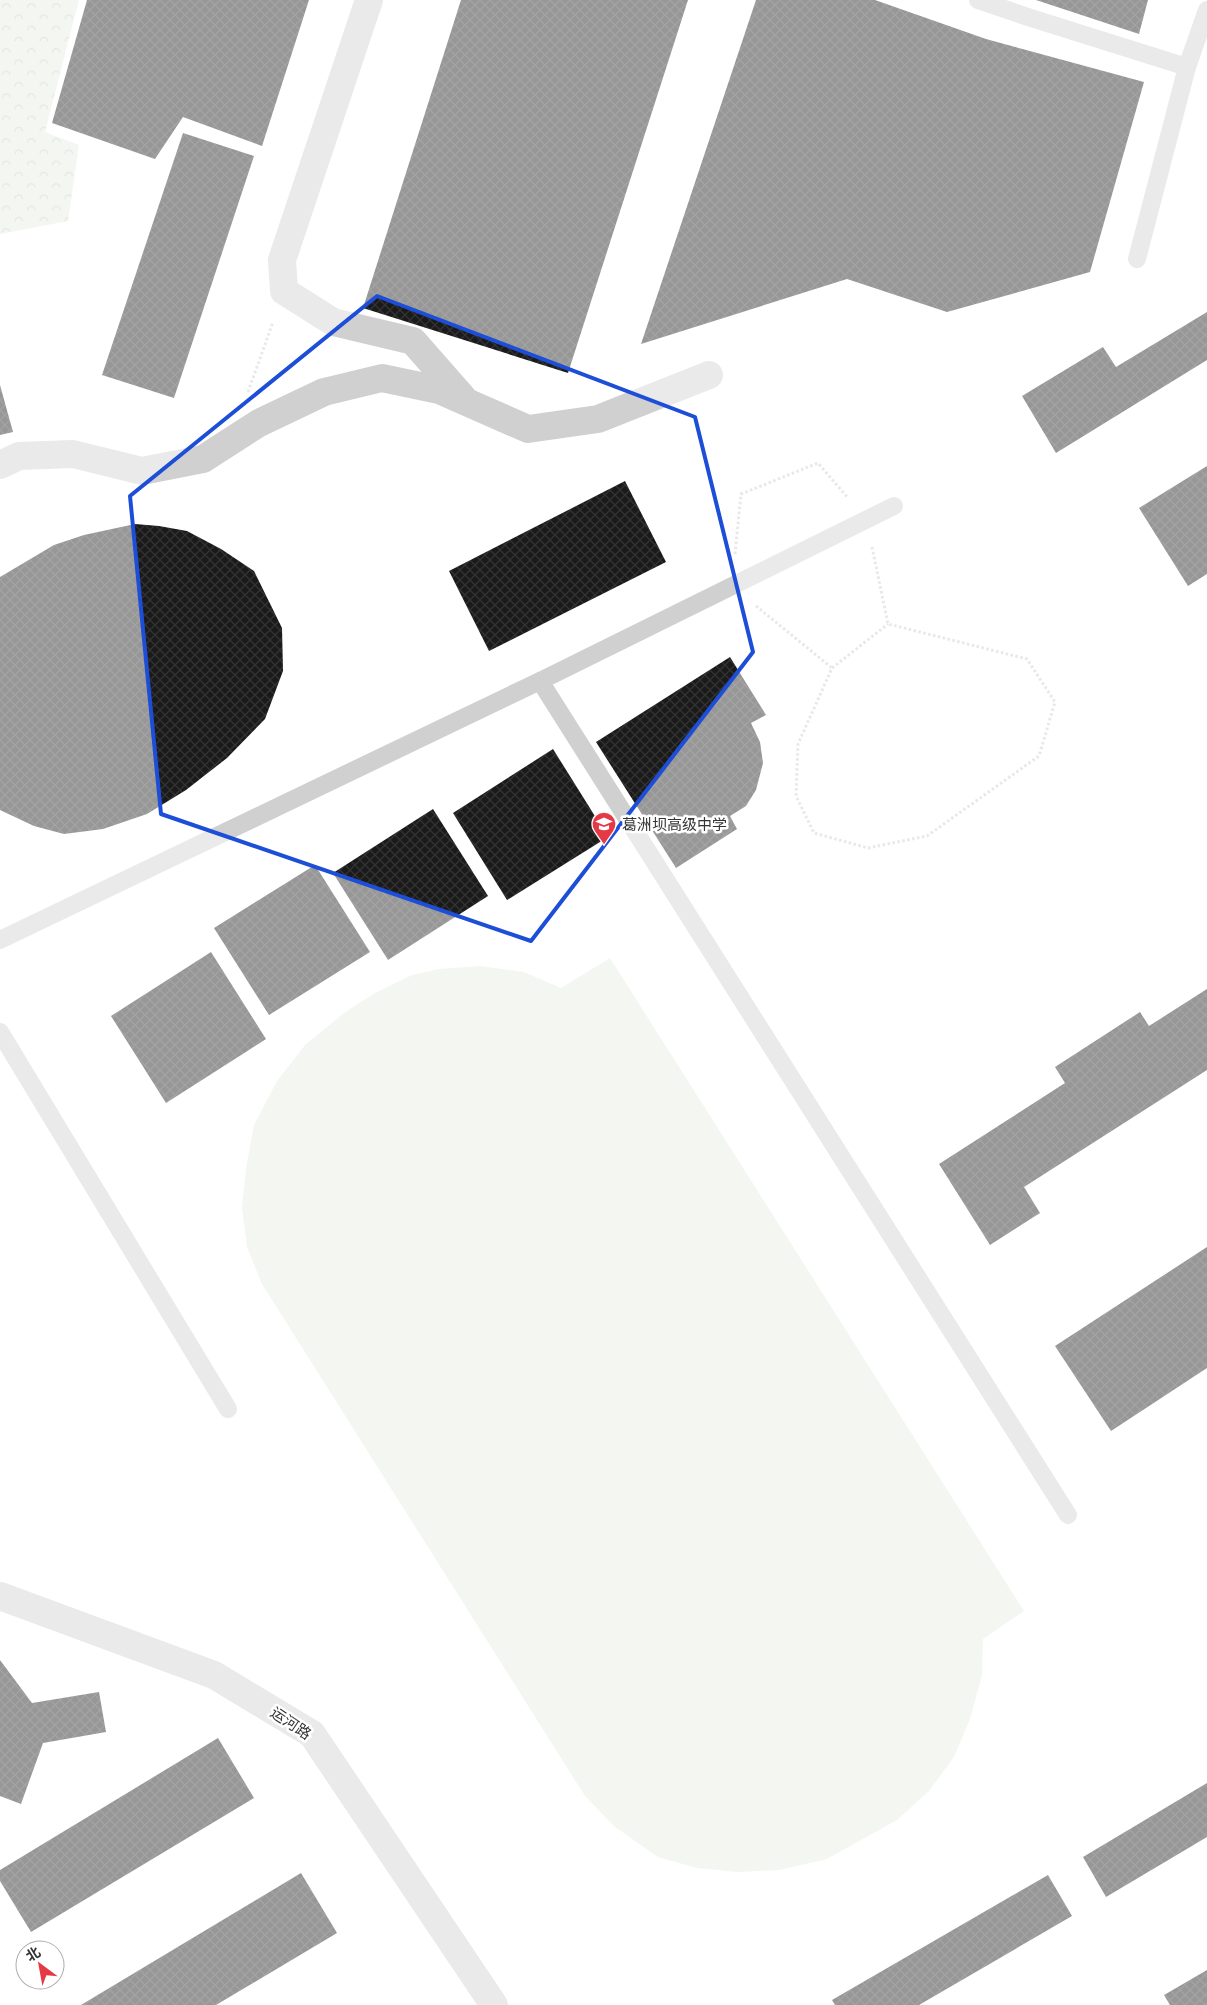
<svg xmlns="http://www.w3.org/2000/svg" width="1207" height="2005" viewBox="0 0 1207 2005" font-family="Ubuntu,'Noto Sans SC',sans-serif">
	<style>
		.green { fill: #e6ecdf }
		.forest { fill: url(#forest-crowns) }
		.building { fill: url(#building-cross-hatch) }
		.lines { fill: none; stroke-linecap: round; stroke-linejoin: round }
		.path { stroke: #cdcdcd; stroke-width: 3; stroke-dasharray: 2.5 2.5; stroke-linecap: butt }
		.service { stroke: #d0d0d0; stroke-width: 18 }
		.minor { stroke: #d0d0d0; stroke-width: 28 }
		.marked { fill: none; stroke: #1d4ed8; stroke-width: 4; stroke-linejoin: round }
		.labels { text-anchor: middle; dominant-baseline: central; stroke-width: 5; stroke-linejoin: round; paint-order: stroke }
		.poi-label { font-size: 15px; fill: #333; stroke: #fff; text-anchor: start }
		.street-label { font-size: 15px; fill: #333; stroke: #fff }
	</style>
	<defs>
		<pattern id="forest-crowns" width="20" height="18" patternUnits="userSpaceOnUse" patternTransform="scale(1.25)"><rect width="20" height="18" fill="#e6ecdf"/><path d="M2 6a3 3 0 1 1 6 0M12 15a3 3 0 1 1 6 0" fill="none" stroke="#c6cbc0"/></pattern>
		<pattern id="building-cross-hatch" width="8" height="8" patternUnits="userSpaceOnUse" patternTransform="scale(1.25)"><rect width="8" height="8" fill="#1a1a1a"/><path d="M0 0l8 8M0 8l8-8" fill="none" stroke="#333"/></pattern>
	</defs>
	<rect width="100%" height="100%" fill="#fff"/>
	<polygon class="green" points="610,958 1024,1611 983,1639 982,1675 970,1719 954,1757 929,1791 897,1820 827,1859 780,1870 737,1872 697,1868 658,1857 615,1827 585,1796 262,1284 247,1247 242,1208 246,1168 254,1125 277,1081 305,1045 344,1013 375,993 412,975 439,969 480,966 524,972 561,988"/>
	<polygon class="forest" points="0,0 79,0 45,132 79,145 68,221 0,234"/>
	<g class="building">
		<polygon points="87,0 309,0 262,146 183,117 155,159 52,123"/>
		<polygon points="461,0 688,0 568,373 363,308"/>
		<polygon points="756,0 875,0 986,39 1144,82 1090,272 947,312 847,279 641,344"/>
		<polygon points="1036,0 1148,0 1139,34"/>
		<polygon points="183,133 254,156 174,398 102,375"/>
		<polygon points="1207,312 1207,360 1056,453 1022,396 1103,347 1116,367"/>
		<polygon points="0,385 13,432 0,435"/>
		<polygon points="1207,466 1207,574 1188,586 1139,508"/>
		<polygon points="625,481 666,562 489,651 449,571"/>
		<polygon points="135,524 159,526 187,531 221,549 254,571 282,628 283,671 265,719 227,758 186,790 147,814 103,829 64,834 34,826 0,810 0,577 54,545 84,535"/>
		<polygon points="730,657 766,715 751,723 760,742 763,763 756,790 746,806 730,816 737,829 676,868 596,742"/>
		<polygon points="553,749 608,837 507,900 453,813"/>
		<polygon points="433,809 488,896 388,960 333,873"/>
		<polygon points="315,865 370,952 269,1015 214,928"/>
		<polygon points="211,952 266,1039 166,1103 111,1016"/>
		<polygon points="1207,989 1207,1070 1024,1187 1040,1213 990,1245 939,1164 1065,1083 1055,1067 1140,1012 1149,1026"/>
		<polygon points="1207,1247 1207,1368 1111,1431 1055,1346"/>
		<polygon points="0,1660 32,1703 99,1692 106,1732 43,1743 21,1804 0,1796"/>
		<polygon points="218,1738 254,1798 31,1932 0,1881 0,1870"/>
		<polygon points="1207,1783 1207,1837 1106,1897 1083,1857"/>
		<polygon points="301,1873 337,1933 216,2005 81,2005"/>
		<polygon points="1048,1875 1072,1916 919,2005 835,2005 832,2000"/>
		<polygon points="1207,1970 1207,2005 1170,2005 1164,1995"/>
	</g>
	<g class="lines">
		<g class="path">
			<polyline points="248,392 273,322"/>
			<polyline points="872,547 888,624 1027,659 1055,702 1039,756 927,836 868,848 814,833 796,796 798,744 832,668 888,624"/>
			<polyline points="735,554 741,494 818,463 848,498"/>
			<polyline points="756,606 832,668"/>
		</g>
		<g class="service">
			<polyline points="978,0 1031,18 1187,67"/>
			<polyline points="1137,259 1187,67 1207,10"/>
			<polyline points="540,681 1068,1515"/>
			<polyline points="0,940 540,681 894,506"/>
			<polyline points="0,1032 228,1409"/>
		</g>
		<g class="minor">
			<polyline points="369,0 282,260 284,291 333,322 413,341 463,398"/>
			<polyline points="0,465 19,456 73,454 142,471 203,459 259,423 324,392 382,378 439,390 528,429 598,419 709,375"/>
			<polyline points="0,1596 214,1675 312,1734 494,2005"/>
		</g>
	</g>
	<path d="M0 0H1207V2005H0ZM377,296l318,121 58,235 -222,289 -370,-127 -31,-318z" fill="#fff" fill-opacity=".55" fill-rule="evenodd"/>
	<path class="marked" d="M377,296l318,121 58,235 -222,289 -370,-127 -31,-318z"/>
	<defs>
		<symbol id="school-pin" viewBox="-11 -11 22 30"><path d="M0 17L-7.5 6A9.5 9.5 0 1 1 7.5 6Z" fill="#e63946" stroke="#fff"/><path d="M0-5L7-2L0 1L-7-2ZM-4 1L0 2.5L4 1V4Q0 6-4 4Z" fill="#fff"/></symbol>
	</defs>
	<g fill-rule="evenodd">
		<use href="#school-pin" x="590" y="810" width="28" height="38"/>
	</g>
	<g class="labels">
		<g class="poi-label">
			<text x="622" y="824">葛洲坝高级中学</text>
		</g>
		<g class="street-label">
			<text transform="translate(291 1723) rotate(34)">运河路</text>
		</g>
	</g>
	<g transform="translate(40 1965) rotate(328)"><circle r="24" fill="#ffffff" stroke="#adadad"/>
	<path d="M0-4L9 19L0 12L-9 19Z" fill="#e63946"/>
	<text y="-8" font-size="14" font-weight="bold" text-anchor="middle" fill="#333333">北</text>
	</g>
</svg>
